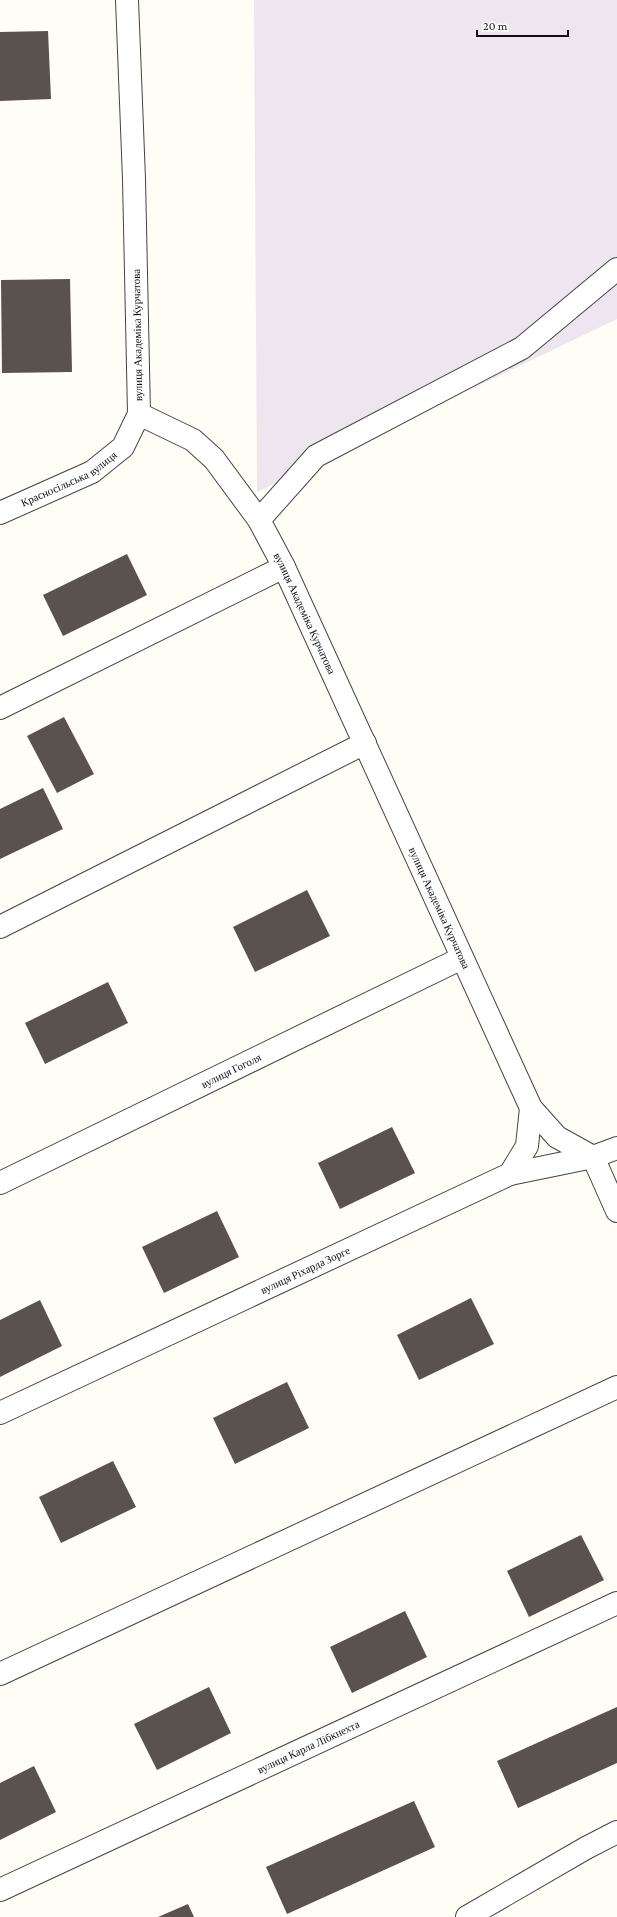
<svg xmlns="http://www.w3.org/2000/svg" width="617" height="1917" viewBox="0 0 617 1917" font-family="'Crimson Pro',serif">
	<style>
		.industrial { fill: #eee6ef }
		.building { fill: #5a524d }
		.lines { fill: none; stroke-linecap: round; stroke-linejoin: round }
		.minor-casing { stroke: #444; stroke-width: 24 }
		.minor { stroke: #fff; stroke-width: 22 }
		.labels { text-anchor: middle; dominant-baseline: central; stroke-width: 4; stroke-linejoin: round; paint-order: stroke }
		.street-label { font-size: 11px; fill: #111; stroke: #fff }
	</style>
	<rect width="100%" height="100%" fill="#fffdf5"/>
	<polygon class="industrial" points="254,0 617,0 617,319 257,492"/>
	<g class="building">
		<polygon points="48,31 51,99 0,101 0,32"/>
		<polygon points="70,279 72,372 2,373 1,280"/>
		<polygon points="127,554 147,595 63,636 43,595"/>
		<polygon points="64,717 94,774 57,793 27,736"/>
		<polygon points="43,788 63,829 0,859 0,809"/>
		<polygon points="307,890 330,936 255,972 233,927"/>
		<polygon points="108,982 128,1023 45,1064 25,1023"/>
		<polygon points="392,1127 415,1173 340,1209 318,1163"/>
		<polygon points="217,1211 239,1257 164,1293 142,1247"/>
		<polygon points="471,1298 494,1344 419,1380 397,1335"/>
		<polygon points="40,1300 62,1346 0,1377 0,1320"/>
		<polygon points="287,1382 309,1428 235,1464 213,1418"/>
		<polygon points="113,1461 136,1507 61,1543 39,1497"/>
		<polygon points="581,1535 604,1580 529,1617 507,1571"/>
		<polygon points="405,1611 427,1657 352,1693 330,1647"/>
		<polygon points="209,1687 231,1733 157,1770 134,1724"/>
		<polygon points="617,1707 617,1763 518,1808 497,1761"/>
		<polygon points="34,1766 56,1812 0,1840 0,1783"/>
		<polygon points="414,1801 435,1847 287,1914 266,1867"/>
		<polygon points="188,1904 194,1917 158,1917"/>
	</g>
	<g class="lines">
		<defs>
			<g id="minor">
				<path id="s1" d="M139,414l54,26 21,19 45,61 25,47 247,541 26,29 36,20 24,54"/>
				<path id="s2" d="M0,513l92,-41 31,-25 16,-33 -5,-235 -7,-179"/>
				<polyline points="259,520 316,456 522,348 617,269"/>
				<polyline points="0,708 284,567"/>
				<polyline points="0,927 365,743"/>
				<polyline points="510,1174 527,1146 531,1108"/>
				<path id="s3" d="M0,1183l462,-225"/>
				<path id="s4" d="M0,1413l510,-239 83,-17 24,-9"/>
				<polyline points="0,1674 617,1387"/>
				<path id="s5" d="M0,1890l617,-287"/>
				<polyline points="467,1917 586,1848 617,1832"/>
			</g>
		</defs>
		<use href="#minor" class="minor-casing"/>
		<use href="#minor" class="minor"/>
	</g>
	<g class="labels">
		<g class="street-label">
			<text transform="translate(137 335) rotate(-91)">вулиця Академіка Курчатова</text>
			<text stroke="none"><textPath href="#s2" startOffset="77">Красносільська вулиця</textPath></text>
			<text stroke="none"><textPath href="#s1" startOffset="268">вулиця Академіка Курчатова</textPath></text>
			<text stroke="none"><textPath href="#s1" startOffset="592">вулиця Академіка Курчатова</textPath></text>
			<text stroke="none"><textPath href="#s3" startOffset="257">вулиця Гоголя</textPath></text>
			<text stroke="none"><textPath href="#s4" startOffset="337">вулиця Ріхарда Зорге</textPath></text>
			<text stroke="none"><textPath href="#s5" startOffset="340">вулиця Карла Лібкнехта</textPath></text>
		</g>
	</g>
	<path d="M477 30v6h91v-6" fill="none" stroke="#111111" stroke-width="2"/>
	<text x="483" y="30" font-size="12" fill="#111111" stroke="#ffffff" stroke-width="3" paint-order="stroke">20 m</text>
</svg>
